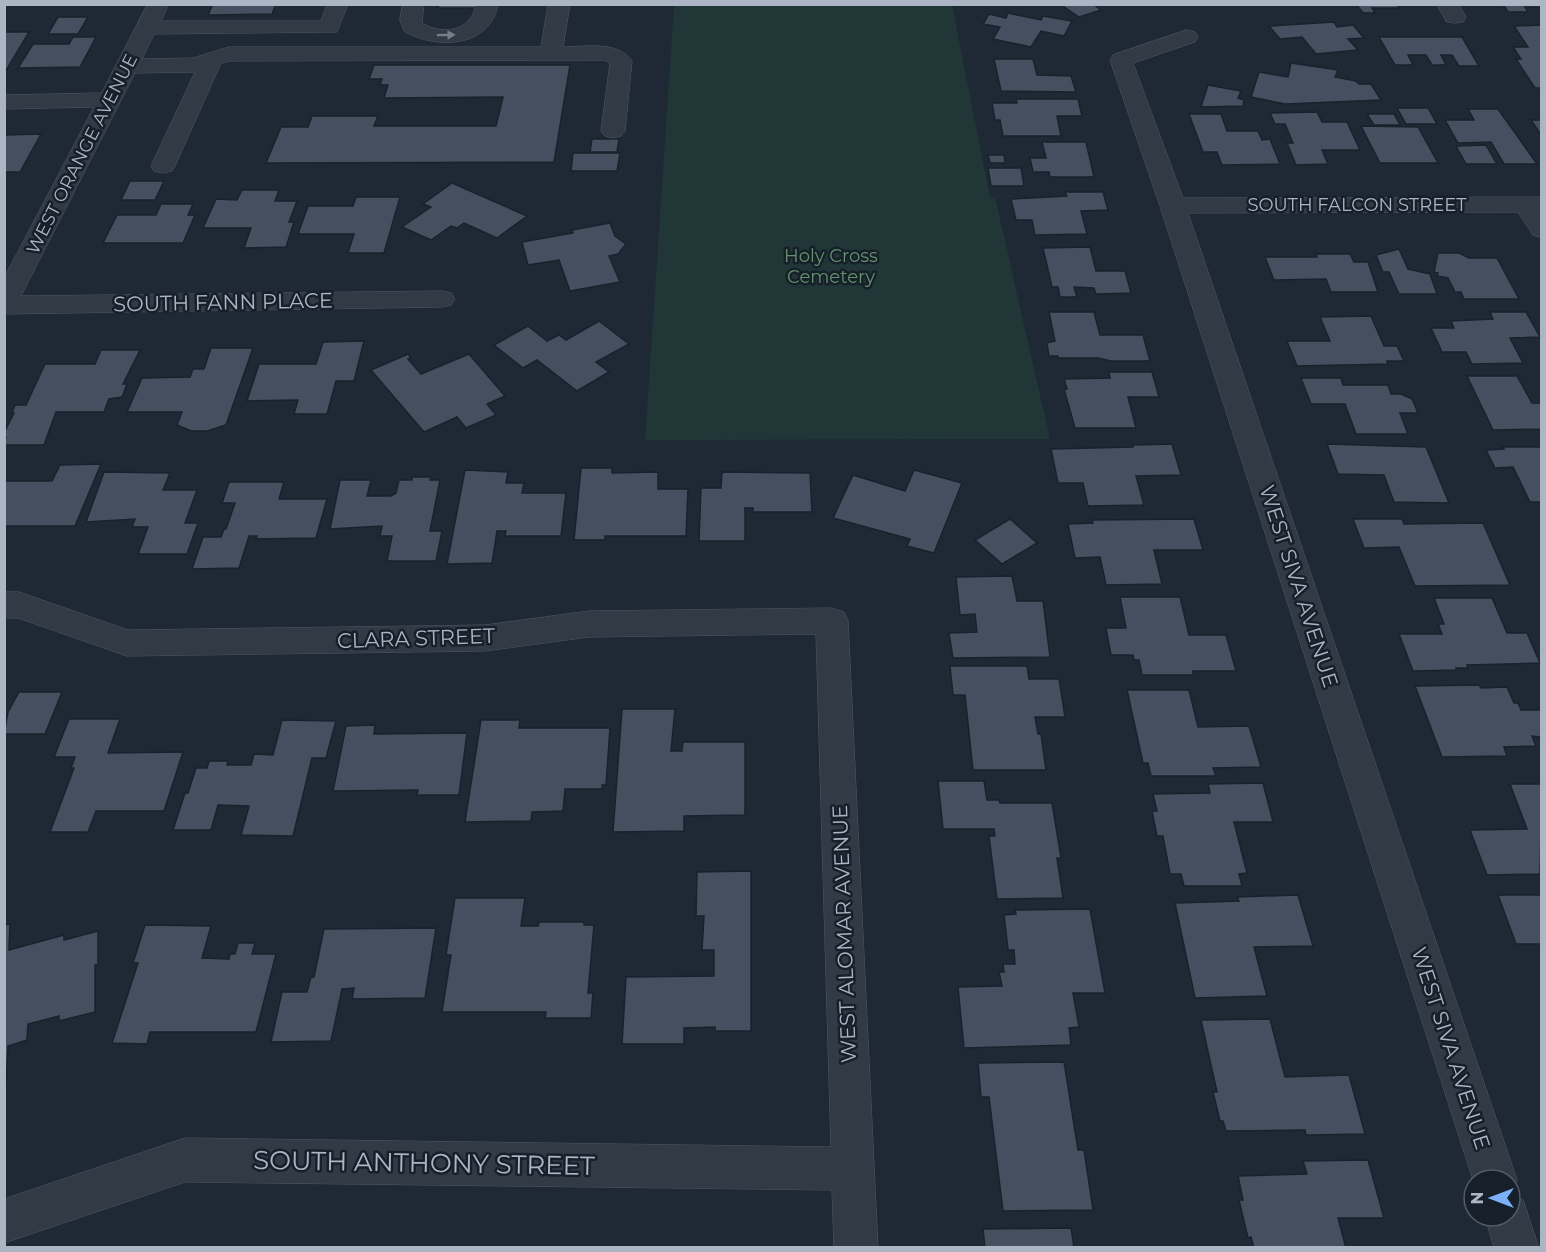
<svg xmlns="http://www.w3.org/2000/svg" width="1546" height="1252" viewBox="0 0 1546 1252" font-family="Montserrat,sans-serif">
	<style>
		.green { fill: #213637 }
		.building { fill: #44505f; stroke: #19222c; stroke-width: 1.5 }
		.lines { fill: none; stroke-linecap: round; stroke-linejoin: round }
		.minor-casing { stroke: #4f5864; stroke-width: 1 }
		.minor { fill: #323b45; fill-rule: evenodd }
		.oneway { fill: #757e8a }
		.labels { text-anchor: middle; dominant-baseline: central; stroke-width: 5; stroke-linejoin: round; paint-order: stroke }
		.far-street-label { font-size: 18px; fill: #abb5c3; stroke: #17202a }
		.far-park-label { font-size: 18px; fill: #63936c; stroke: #17202a }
		.street-label { font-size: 21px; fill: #abb5c3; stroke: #17202a }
		.near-street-label { font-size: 26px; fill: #abb5c3; stroke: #17202a }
	</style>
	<rect width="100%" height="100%" fill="#1e2935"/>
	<polygon class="green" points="674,5 952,5 990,197 995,197 1050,439 645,440"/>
	<g class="building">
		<polygon points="213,4 276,4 272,14 208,15"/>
		<polygon points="439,4 478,4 477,8 438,8"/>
		<polygon points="1060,4 1093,4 1101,10 1079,17"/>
		<polygon points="1356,4 1397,4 1399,8 1372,8 1375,13 1363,13"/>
		<polygon points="1497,4 1539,4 1541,7 1525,7 1528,12 1508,12 1505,7 1499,7"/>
		<polygon points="1008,13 1041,20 1043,16 1072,21 1064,36 1041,31 1031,47 993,39 1000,27 983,24 989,14 1006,18"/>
		<polygon points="58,17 88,17 78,34 48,34"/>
		<polygon points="1334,22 1337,27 1353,25 1364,38 1348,39 1358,50 1316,54 1302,37 1280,39 1269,26"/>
		<polygon points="1542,25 1542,88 1535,88 1516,59 1521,59 1513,47 1528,47 1514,26"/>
		<polygon points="4,32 29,32 7,69 4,69"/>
		<polygon points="73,37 96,37 80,67 18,68 33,44 69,44"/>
		<polygon points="1379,37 1462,37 1479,66 1459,66 1452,55 1441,55 1446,65 1432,65 1426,55 1408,55 1413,65 1395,65"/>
		<polygon points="994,59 1033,59 1037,75 1071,76 1076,92 1001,91"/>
		<polygon points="1291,63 1338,70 1335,77 1356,81 1359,84 1371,84 1381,100 1285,104 1251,97 1259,72 1288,77"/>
		<polygon points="374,65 570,65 554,162 266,163 281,127 308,127 312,116 378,116 374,126 496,126 503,97 384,98 388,85 380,85 382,79 369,79"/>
		<polygon points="1208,85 1241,91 1238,98 1244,100 1243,106 1201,107"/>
		<polygon points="1016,99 1078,99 1082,116 1057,116 1061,136 1003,136 1000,120 995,120 992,103 1017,103"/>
		<polygon points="1397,108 1428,108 1437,124 1406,124"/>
		<polygon points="1468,109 1498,109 1537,164 1504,164 1491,142 1458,143 1445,120 1474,120"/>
		<polygon points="1317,112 1322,122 1347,122 1360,150 1322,150 1328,164 1296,165 1287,143 1293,143 1285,124 1275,124 1270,113"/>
		<polygon points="1189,114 1221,114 1227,131 1258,131 1262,140 1270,139 1280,164 1222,165 1217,152 1203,152"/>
		<polygon points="1367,114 1394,114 1400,125 1374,125"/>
		<polygon points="1531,120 1542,120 1542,136"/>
		<polygon points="1361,126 1418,127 1438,163 1380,163"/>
		<polygon points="41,134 20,172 4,172 4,135"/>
		<polygon points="592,139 619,139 617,152 590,152"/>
		<polygon points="1042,142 1086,142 1094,177 1050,177 1049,172 1033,172 1030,158 1046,158"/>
		<polygon points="1486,145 1497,164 1466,164 1456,146"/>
		<polygon points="573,153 620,153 617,171 571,171"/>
		<polygon points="988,155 1004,155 1005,163 990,163"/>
		<polygon points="988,168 1021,168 1024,186 991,186"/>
		<polygon points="130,181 164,181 155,200 121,200"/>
		<polygon points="452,183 527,216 497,238 464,223 457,228 451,226 431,240 402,227 431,207 423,204"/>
		<polygon points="242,190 279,190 275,201 297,201 289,222 294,222 286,247 244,248 251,228 203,228 216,199 237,200"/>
		<polygon points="1065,192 1103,192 1108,210 1081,211 1087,234 1035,235 1032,220 1016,220 1011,199 1067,196"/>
		<polygon points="356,197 400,197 384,253 348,253 354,234 298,234 308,206 353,206"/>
		<polygon points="161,204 193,204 188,215 195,215 183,243 103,243 117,215 156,215"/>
		<polygon points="610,223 615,236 626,244 618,254 609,256 620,282 570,291 559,260 528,265 522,242 573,233 572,230"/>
		<polygon points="1090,247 1096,271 1125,271 1131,293 1096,294 1094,288 1074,287 1077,297 1060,297 1058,287 1052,287 1043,248"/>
		<polygon points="1399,249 1408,269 1430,274 1437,294 1399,294 1389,272 1383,272 1376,255"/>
		<polygon points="1438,253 1459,253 1469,258 1497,258 1519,299 1464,299 1461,292 1455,292 1448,278 1437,276 1438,273 1434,272"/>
		<polygon points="1316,254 1350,254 1354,262 1368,262 1378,292 1331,292 1326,279 1274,280 1265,257 1317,257"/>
		<polygon points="1049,312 1094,312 1100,335 1143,335 1150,361 1111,361 1098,358 1058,358 1058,356 1049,356 1047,343 1055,341"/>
		<polygon points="1490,312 1526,312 1540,337 1510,338 1523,363 1472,364 1466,352 1442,352 1431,328 1454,328 1451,321 1493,319"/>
		<polygon points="1371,316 1384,346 1397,346 1404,361 1387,361 1388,364 1297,366 1287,341 1330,341 1320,317"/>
		<polygon points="599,321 629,344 596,362 609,372 577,391 537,360 523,368 494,345 528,326 547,341 559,335 566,340"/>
		<polygon points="364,341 354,381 336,381 327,414 294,414 298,400 247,401 259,364 316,364 323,342"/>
		<polygon points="211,348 253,348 226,425 207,431 191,431 177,425 182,412 127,412 142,378 190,377 193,369 204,369"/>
		<polygon points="101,350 140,350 123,384 127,384 122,397 109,399 104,412 56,412 44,445 4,445 6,437 4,433 14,413 12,413 15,405 26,405 45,364 95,364"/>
		<polygon points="408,354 411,358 408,359 421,374 469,354 505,396 487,404 496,415 466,428 457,417 424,432 371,370"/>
		<polygon points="1109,372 1152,372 1159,397 1128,397 1136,428 1075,428 1064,389 1067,389 1064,379 1110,378"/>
		<polygon points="1467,376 1517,376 1532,403 1542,403 1542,429 1493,430"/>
		<polygon points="1301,378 1341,378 1343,385 1388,385 1391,394 1401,394 1412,399 1418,413 1400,413 1408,434 1356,434 1345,404 1311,404"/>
		<polygon points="1172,444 1181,475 1136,476 1144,505 1088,506 1083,483 1058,483 1051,449 1133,447 1132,445"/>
		<polygon points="1327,444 1426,447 1449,503 1394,502 1384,475 1338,474"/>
		<polygon points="1502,447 1542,447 1542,502 1530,502 1513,467 1495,468 1486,450 1504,449"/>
		<polygon points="101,464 75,526 4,526 4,481 52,481 60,465"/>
		<polygon points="581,468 612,468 612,473 658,472 658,489 688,489 686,536 605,536 605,540 574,540"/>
		<polygon points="465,470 508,472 506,483 524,483 522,493 566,493 561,536 505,536 506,531 497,531 492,563 447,564"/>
		<polygon points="914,470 962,483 934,553 907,546 910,539 833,518 853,475 905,491"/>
		<polygon points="104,472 170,473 163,490 197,490 185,523 198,523 187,554 138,554 148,527 132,527 135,519 86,522"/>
		<polygon points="722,472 810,473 812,512 753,512 753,508 745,508 745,541 699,541 701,488 721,488"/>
		<polygon points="412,477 431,477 430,480 440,480 430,531 442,531 436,561 387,561 392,536 380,536 382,526 330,529 340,480 371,480 367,496 391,496 396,493 399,480 412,480"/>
		<polygon points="229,482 284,482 279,499 327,499 316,538 256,539 257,536 249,536 239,568 192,569 203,537 221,537 224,529 226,529 235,503 222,503"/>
		<polygon points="1010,519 1037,543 1002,564 975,540"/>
		<polygon points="1194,519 1203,550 1154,550 1162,584 1106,585 1100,557 1075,558 1068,524 1093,523 1092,520"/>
		<polygon points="1353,519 1402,519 1404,524 1483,523 1510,585 1415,586 1399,547 1364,548"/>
		<polygon points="1012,576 1017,601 1043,601 1050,657 953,658 949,633 977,632 975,614 960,615 956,577"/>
		<polygon points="1120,597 1180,597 1189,635 1226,635 1236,671 1193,671 1193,675 1142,675 1139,660 1134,660 1133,655 1111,655 1106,628 1126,628"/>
		<polygon points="1434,598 1492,598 1507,633 1527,633 1540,663 1467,665 1468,668 1456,668 1456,670 1413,671 1399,634 1442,634 1438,624 1444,624"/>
		<polygon points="950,666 1027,666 1029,679 1059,679 1065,717 1035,717 1038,734 1041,734 1046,770 973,770 965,695 953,695"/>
		<polygon points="1479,685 1481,688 1507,687 1514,703 1518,703 1521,710 1542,710 1542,737 1532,736 1536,746 1504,747 1507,756 1442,757 1415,686"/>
		<polygon points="1127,690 1189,690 1198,727 1249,726 1261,767 1213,768 1216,776 1151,776 1148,763 1143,763"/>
		<polygon points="19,692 62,692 45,734 4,734 8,712"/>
		<polygon points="622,709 675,709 671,751 682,751 683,742 745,742 745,815 684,816 684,831 613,832"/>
		<polygon points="69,719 120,719 108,753 183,752 164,811 96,811 88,832 50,832 74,768 71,768 75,757 54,757"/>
		<polygon points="282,720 336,721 326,758 312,758 293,836 241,835 249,806 218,805 211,830 173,830 185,793 188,793 196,768 207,768 209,761 228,761 227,765 251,765 254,754 273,755"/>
		<polygon points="481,720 520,720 519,728 610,728 606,785 602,785 602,789 565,789 563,811 532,812 531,821 465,822"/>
		<polygon points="375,725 374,734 467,733 459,795 417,795 418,790 333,791 346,726"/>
		<polygon points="938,781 984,781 987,800 999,800 1000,803 1052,803 1061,858 1057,858 1063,898 997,899 989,836 995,836 994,829 943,829"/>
		<polygon points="1263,783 1273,822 1234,822 1247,873 1239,874 1242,886 1184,886 1181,874 1170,874 1163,836 1157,836 1152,811 1157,811 1153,794 1210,793 1208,784"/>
		<polygon points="1510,784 1542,784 1540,874 1487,875 1470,830 1527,829"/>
		<polygon points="751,871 751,1031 715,1031 715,1027 684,1028 684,1044 622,1044 626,977 714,976 714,950 702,950 704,916 696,916 697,872"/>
		<polygon points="1298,895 1313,946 1254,947 1267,996 1195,998 1175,903 1239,901 1237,897"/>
		<polygon points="1498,895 1542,895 1542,944 1516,944"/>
		<polygon points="455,898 525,898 521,926 538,926 539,922 584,922 584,925 594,925 588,993 593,993 591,1018 545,1018 546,1012 442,1012 451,955 446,955"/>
		<polygon points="1090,909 1105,993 1073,993 1079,1027 1069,1028 1071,1045 964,1048 958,987 1002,986 999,972 1004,972 1003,964 1015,964 1014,950 1008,950 1004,915 1016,914 1015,910"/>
		<polygon points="10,924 9,950 64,935 64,940 98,931 98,965 95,965 95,1012 59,1021 59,1016 28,1024 27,1040 8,1046 6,1088 4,1089 4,925"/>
		<polygon points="145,925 211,926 202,958 229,959 230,954 235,954 238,943 255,943 252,954 276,954 256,1032 150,1032 147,1044 112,1043 138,963 133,963"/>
		<polygon points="436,928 425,998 352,999 354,988 342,989 331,1041 271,1042 282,992 307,992 311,977 314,977 324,929"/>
		<polygon points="1270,1019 1285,1077 1349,1075 1365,1134 1306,1135 1305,1130 1226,1131 1223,1121 1220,1121 1213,1092 1217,1092 1201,1020"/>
		<polygon points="1064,1062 1078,1150 1084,1150 1093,1210 1003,1211 989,1097 981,1097 978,1063"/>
		<polygon points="1368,1160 1384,1218 1338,1218 1346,1248 1254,1248 1251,1237 1248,1238 1239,1200 1243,1200 1238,1176 1307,1174 1303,1161"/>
		<polygon points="1071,1228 1074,1248 985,1248 983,1229"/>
	</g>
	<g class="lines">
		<defs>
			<g id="minor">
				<path d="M148,4h21l-8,17h160l6,-17h21l-11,28 -183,2 -12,25 51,-1 36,-11h312l7,-43h22l-7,43c23,0 54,-7 69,14l-7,70 -4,5 -8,2 -8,-2 -4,-5 9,-68 -6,-3 -374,1 -9,2 -46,103 -3,5 -9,2 -9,-2 -3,-5 44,-94 -60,1 -114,223 421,-5 9,2 4,6 -4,6 -9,2 -438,7v-36l90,-171 -90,2v-14l97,-2z"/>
				<path d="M403,4h21l-2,19c21,13 50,8 54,-19h22c-7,44 -63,46 -94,27l-4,-11z"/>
				<polygon points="1437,4 1458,4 1466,17 1463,22 1455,23 1447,22"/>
				<polygon points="1187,30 1195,32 1198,37 1195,42 1133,63 1183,198 1542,197 1542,238 1533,235 1518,212 1188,213 1517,1180 1510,1195 1523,1200 1539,1248 1494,1248 1485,1216 1510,1216 1510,1180 1474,1180 1474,1182 1473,1180 1160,206 1110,60 1113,55"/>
				<polygon points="4,592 19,592 128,630 485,625 589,611 832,608 844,612 848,621 878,1248 834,1248 832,1190 185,1182 4,1243 4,1199 185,1138 831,1147 816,634 589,637 485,651 127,656 18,618 4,618"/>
			</g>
		</defs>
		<use href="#minor" class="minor-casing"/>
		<use href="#minor" class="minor"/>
	</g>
	<defs><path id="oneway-solid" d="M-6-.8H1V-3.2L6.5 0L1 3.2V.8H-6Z" transform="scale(1.5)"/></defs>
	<use class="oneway" href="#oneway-solid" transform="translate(446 35) rotate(-1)"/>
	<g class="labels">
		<g class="far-street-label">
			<text transform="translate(82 154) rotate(-63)">WEST ORANGE AVENUE</text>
			<text x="1357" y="205">SOUTH FALCON STREET</text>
		</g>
		<g class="far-park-label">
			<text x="831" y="256">Holy Cross<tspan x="831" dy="21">Cemetery</tspan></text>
		</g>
		<g class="street-label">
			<text transform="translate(223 302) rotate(-1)">SOUTH FANN PLACE</text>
			<text transform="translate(1299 586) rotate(72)">WEST SIVA AVENUE</text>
			<text transform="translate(416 638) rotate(-2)">CLARA STREET</text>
			<text transform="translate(844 934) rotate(-92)">WEST ALOMAR AVENUE</text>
			<text transform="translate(1451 1048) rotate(72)">WEST SIVA AVENUE</text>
		</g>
		<g class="near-street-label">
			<text transform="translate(424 1163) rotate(1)">SOUTH ANTHONY STREET</text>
		</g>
	</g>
	<rect width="1546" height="1252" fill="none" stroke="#abb5c3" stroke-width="12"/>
	<g transform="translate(1492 1198) rotate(270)"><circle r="28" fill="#17202a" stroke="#525c67" stroke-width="1.5"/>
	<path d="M0-4.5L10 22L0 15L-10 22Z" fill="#7bb1f8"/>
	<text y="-9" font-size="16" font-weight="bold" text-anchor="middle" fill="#abb5c3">N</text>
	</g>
</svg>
